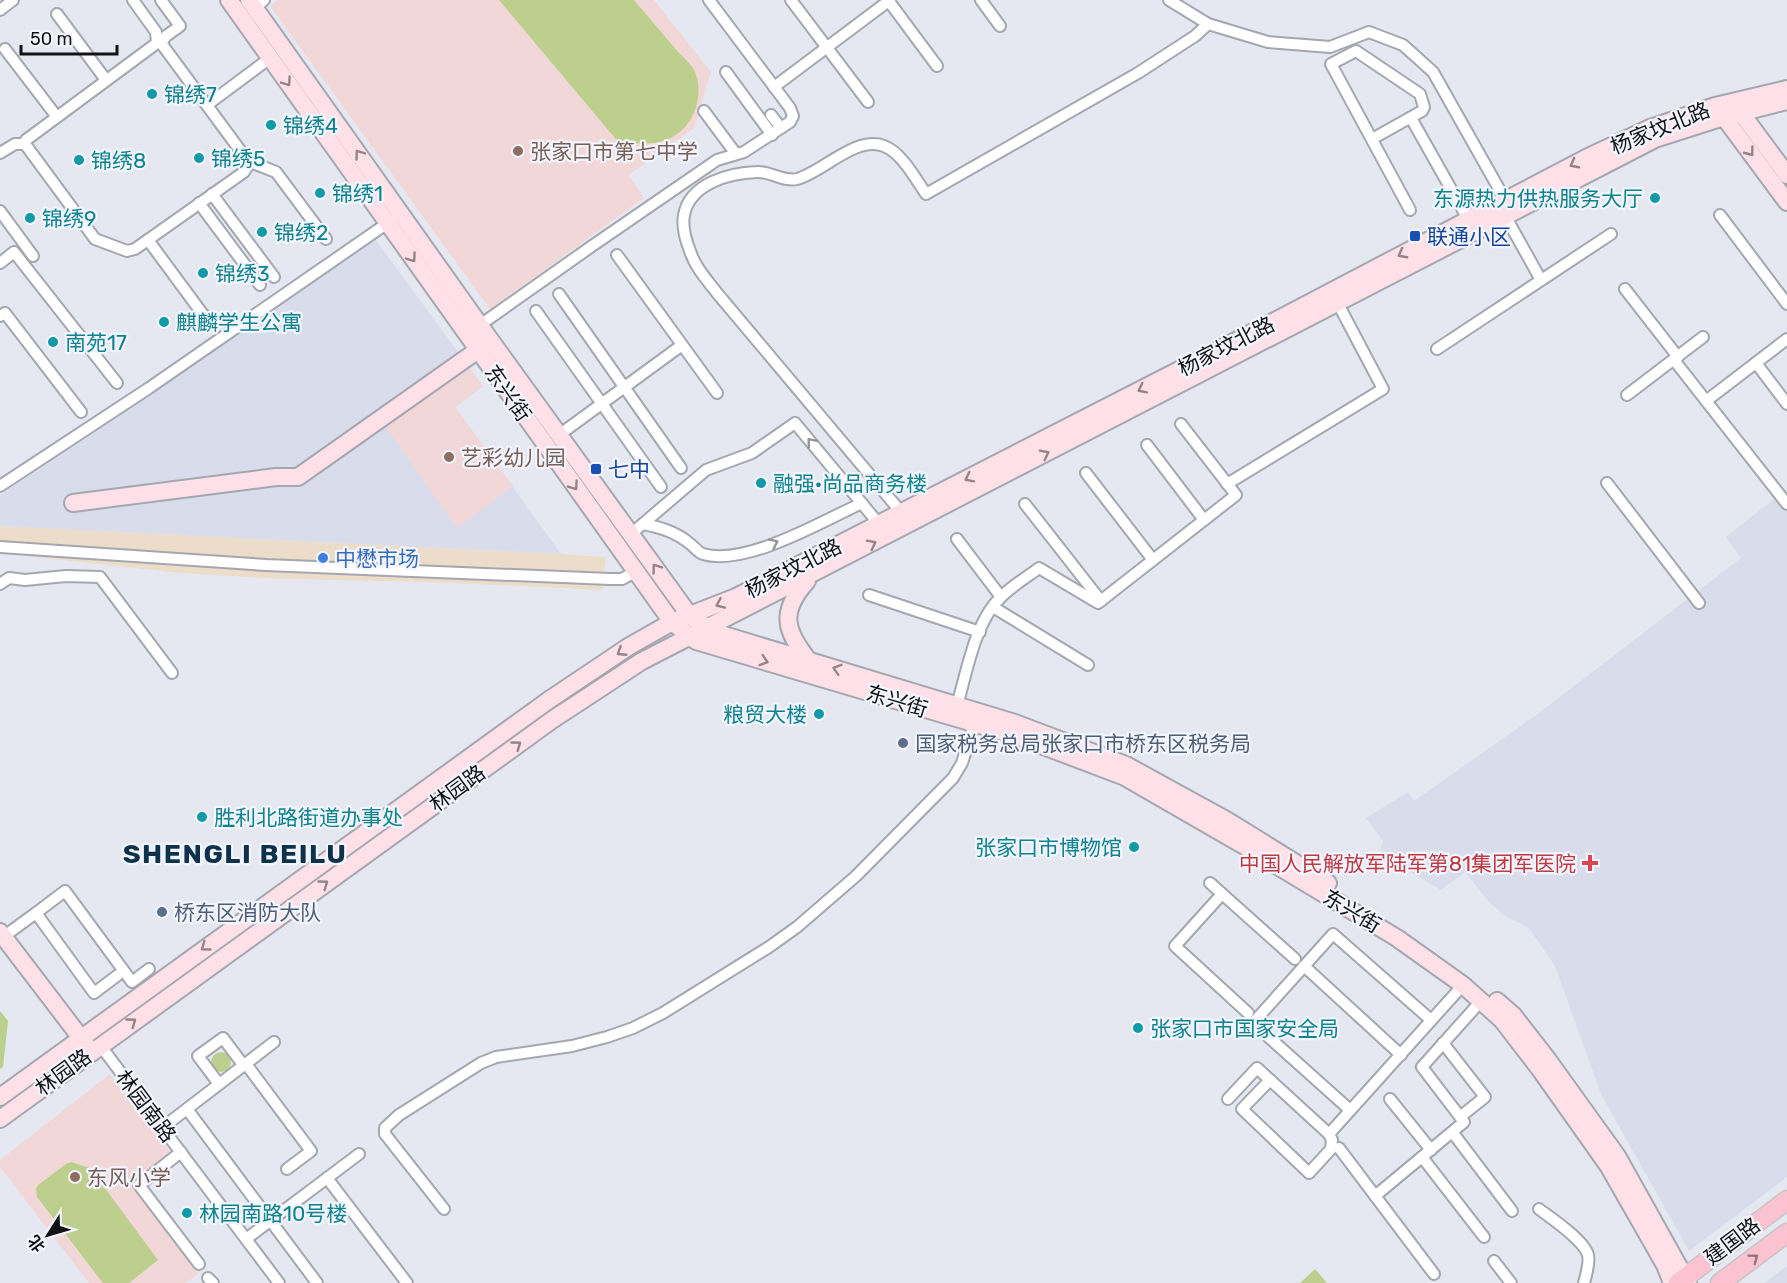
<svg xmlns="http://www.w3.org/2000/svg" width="1787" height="1283" viewBox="0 0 1787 1283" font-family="Rubik,'Noto Sans SC',sans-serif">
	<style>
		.commercial { fill: #ecdcca }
		.built { fill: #d8dceb }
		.education { fill: #f2d7d8 }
		.green { fill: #bdcf8c }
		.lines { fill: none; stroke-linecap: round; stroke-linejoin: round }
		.street-casing { stroke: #a5a7af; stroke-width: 14 }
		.secondary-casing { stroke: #a5a7af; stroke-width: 20 }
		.primary-casing { stroke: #c6c6c7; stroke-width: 21 }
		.street { stroke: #fff; stroke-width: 10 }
		.secondary { stroke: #fde0e8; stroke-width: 16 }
		.primary { stroke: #fbc2d1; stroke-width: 18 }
		.oneway { stroke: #94848a }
		.oneway2 { stroke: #959596 }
		.oneway3 { stroke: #93737d }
		.culture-dot { fill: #0f9aa8; stroke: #f3f5fe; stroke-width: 2 }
		.education-dot { fill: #8d6e63; stroke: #f3f5fe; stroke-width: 2 }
		.transit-dot { fill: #1a4fb4; stroke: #f3f5fe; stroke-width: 2 }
		.shop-dot { fill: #3f7fe0; stroke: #f3f5fe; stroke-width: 2 }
		.service-dot { fill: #5c6f8a; stroke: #f3f5fe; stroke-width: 2 }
		.health-dot { fill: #e0444e; stroke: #f3f5fe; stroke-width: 2 }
		.labels { text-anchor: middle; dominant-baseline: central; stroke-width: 4.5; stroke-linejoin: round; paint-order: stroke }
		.culture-label { font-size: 21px; fill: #0d838f; stroke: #f3f5fe; text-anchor: start }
		.street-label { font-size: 21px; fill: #131316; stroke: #f3f5fe }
		.education-label { font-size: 21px; fill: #785e54; stroke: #f3f5fe; text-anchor: start }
		.transit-label { font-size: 21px; fill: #164399; stroke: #f3f5fe; text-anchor: start }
		.shop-label { font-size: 21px; fill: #366cbe; stroke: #f3f5fe; text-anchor: start }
		.service-label { font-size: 21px; fill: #4e5e75; stroke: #f3f5fe; text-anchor: start }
		.health-label { font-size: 21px; fill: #be3a42; stroke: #f3f5fe; text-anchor: end }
		.district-label { font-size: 27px; font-weight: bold; letter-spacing: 1.5px; fill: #0e324b; stroke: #f3f5fe }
	</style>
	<rect width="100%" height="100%" fill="#e6e8f1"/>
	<polygon class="commercial" points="0,526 561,554 606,557 602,590 431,582 281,579 180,573 0,553"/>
	<g class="built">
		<polygon points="375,239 483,386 455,407 561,554 0,526 0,495 227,342"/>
		<polygon points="1787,489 1787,1177 1689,1251 1601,1094 1555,966 1529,928 1505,916 1490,903 1465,872 1441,890 1379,854 1383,841 1366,818 1408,792 1414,801 1539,713 1741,558 1726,537"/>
		<polygon points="1787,1266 1787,1283 1764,1283"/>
	</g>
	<g class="education">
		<polygon points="277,0 654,0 711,72 694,128 629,175 644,198 490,309 270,6"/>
		<polygon points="469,367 483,386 455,407 513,486 457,528 386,427"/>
		<polygon points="110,1074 172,1154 132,1186 198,1274 186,1283 89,1283 0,1167 0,1160"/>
	</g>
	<g class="green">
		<path d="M499,0h135c15,18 30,35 45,53 6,6 15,14 17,22 6,17 1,39 -11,52 -14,15 -31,18 -51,16l-9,7z"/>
		<polygon points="0,1011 8,1021 3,1067 0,1069"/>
		<circle cx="221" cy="1062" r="10"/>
		<polygon points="71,1162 90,1168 158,1260 129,1283 103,1283 37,1197 36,1189 38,1185 66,1164"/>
		<polygon points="1315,1269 1327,1283 1300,1283"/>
	</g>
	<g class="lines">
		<defs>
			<g id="street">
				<polyline points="133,0 156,32 157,43"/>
				<polyline points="161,0 180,26 166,36 161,43"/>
				<polyline points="791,0 868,102"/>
				<polyline points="888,0 937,66"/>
				<polyline points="981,0 1000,26"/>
				<polyline points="1169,0 1208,24 1268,42 1330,47 1369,32 1403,45 1433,72 1507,203"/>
				<polyline points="255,8 264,0"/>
				<polyline points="0,10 13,0"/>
				<polyline points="57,14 106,80"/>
				<polygon points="157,43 161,43 248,161 247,167 244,172 135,249 127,251 95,239 25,144 26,140"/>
				<polyline points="5,49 57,117"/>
				<polyline points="726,72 772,135"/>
				<polyline points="774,87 890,0"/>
				<polyline points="207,105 270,58"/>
				<polyline points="704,111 736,154"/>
				<polyline points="771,115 781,128"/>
				<polyline points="1411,118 1451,189"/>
				<polyline points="1372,139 1422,111 1424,107 1420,94 1356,51 1331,64 1410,210"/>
				<polyline points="0,153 15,144 25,144"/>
				<polyline points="248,161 276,172 326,239"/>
				<polyline points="212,194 274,277"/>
				<polyline points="1457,199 1470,223"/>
				<polyline points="199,203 260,285"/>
				<polyline points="0,211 33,256"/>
				<polyline points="1503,212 1541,280"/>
				<polyline points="1720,215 1787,304"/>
				<polyline points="148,240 210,324"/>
				<polyline points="617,255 717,393"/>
				<polyline points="0,263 14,252 117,383"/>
				<polyline points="1625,289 1678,357"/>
				<polyline points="559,294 681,468"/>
				<polyline points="536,311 661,487"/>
				<polyline points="0,316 5,313 81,412"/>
				<polyline points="480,325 592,246 717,160 744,152 790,122 793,116 790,108 709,0"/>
				<polyline points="1437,349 1611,234"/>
				<polyline points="1674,360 1787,504"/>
				<polyline points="1756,363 1787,404"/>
				<polyline points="1627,395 1703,337"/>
				<polyline points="1706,401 1787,339"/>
				<polyline points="559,435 682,345"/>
				<polyline points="1147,445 1204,520"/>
				<polyline points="1086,473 1153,560"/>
				<polyline points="1607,483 1699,603"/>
				<polyline points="1227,484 1383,389 1335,298"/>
				<polyline points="0,486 149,388 392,220"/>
				<polyline points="1025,504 1101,601"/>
				<path d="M901,512l-184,-219c-10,-13 -22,-26 -27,-42 -4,-10 -8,-25 -6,-36 6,-32 46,-42 73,-43 13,-1 26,10 40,7 26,-7 59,-44 87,-33 18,7 31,32 42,48l212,-121 57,-37 13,-12"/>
				<path d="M643,524c17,3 33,8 46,19 5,3 9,10 14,11 42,13 120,-33 159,-51"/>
				<polyline points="631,534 706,470 752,453 795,423 879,524"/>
				<polyline points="957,539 1001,597"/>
				<polyline points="0,547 266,565 610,579 622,579 635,572"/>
				<polyline points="0,584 9,578 25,580 66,576 100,577 172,673"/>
				<polyline points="869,595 980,632"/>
				<polyline points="993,607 1088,665"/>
				<path d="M957,705c10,-33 18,-84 44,-108 11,-11 26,-20 38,-29l59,35 138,-108 -55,-71"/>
				<polyline points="1210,883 1295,959"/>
				<polyline points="1222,894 1175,946 1248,1013"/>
				<polyline points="36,913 65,891 132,982 149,969"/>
				<polyline points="3,937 36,913 94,993 118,975"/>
				<polyline points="1304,966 1401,1055"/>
				<polyline points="1443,1043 1485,1097 1460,1117"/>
				<polyline points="100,1045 279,1283"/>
				<polyline points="246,1064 311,1151 287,1169"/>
				<polyline points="219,1084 198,1056 223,1038 244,1066"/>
				<polyline points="1228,1099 1257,1068 1270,1080"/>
				<polyline points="1390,1099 1431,1150"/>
				<polyline points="187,1109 266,1215"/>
				<polyline points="1350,1110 1253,1023 1333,934 1431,1020"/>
				<polyline points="162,1128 274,1042"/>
				<polyline points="1453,1133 1512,1211"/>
				<polyline points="1329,1134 1332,1140 1331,1149 1309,1173 1242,1109 1270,1080 1329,1134 1463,985"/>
				<polyline points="1339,1148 1434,1274"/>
				<polyline points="181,1152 139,1185 199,1264"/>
				<polyline points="1422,1157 1484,1237"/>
				<polyline points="327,1178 407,1283"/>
				<polyline points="1375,1196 1464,1122 1422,1067 1481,1001"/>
				<polyline points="444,1209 385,1134 385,1128 399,1115 481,1063 496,1057 572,1046 607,1037 633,1028 663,1013 769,947 797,927 856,876 953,778 962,763 974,724"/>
				<path d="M1539,1209c12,9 45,31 49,46 2,8 -2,20 -4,28"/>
				<polyline points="270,1220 317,1283"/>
				<polyline points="246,1239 359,1154"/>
				<polyline points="1494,1261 1511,1283"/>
				<polyline points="208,1278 213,1283"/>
			</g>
			<g id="secondary">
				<polyline points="229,0 672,622 696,641 1017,736 1125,777 1243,845 1397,938 1463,985 1502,1020 1539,1068 1609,1167 1665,1265 1672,1283"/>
				<polyline points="249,0 491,341 690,616 714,632 1015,723 1126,765 1228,821 1328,883"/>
				<polyline points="1736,106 1787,175"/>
				<polyline points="1718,109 1787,202"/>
				<polyline points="73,503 276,477 298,477 485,345"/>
				<path d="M807,581c-28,31 -22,50 2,80"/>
				<polyline points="0,932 87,1046"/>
				<polyline points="1497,1001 1513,1015 1548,1060 1617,1156 1688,1283"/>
				<polyline points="0,1097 549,700 628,647 672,622 736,597 1269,324 1588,157 1650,128 1715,106 1787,89"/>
				<polyline points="0,1119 552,720 642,661 1655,139 1724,117 1787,101"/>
			</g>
			<g id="primary">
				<polyline points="1678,1283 1787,1200"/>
				<polyline points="1720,1283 1787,1233"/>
			</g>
		</defs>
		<use href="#street" class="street-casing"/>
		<use href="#secondary" class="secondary-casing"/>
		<use href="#primary" class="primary-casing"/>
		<use href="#street" class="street"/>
		<use href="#secondary" class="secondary"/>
		<use href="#primary" class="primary"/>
	</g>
	<defs><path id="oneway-chevron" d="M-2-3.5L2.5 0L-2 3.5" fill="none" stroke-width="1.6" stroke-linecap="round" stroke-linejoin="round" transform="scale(1.5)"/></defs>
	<g class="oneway">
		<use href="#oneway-chevron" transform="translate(287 82) rotate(55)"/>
		<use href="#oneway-chevron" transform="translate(1750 152) rotate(53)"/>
		<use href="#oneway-chevron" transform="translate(359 154) rotate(-126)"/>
		<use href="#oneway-chevron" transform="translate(1574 164) rotate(152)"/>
		<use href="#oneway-chevron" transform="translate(1402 254) rotate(152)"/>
		<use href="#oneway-chevron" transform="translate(412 258) rotate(55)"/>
		<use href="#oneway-chevron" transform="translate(1142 389) rotate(153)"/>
		<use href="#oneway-chevron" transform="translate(1045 454) rotate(-27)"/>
		<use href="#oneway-chevron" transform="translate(969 478) rotate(153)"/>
		<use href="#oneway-chevron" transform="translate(574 486) rotate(55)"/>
		<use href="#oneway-chevron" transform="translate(872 544) rotate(-27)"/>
		<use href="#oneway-chevron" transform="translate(656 568) rotate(-126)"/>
		<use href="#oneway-chevron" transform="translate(720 604) rotate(156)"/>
		<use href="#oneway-chevron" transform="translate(621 652) rotate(147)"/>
		<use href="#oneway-chevron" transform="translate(764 661) rotate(17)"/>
		<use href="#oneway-chevron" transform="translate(837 669) rotate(-163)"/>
		<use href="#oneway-chevron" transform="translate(517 745) rotate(-36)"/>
		<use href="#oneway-chevron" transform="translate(324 884) rotate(-36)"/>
		<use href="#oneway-chevron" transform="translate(205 947) rotate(144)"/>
		<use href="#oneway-chevron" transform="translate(132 1022) rotate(-36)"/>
	</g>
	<g class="oneway2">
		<use href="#oneway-chevron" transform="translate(811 442) rotate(-130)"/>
		<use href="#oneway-chevron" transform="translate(774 543) rotate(-25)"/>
	</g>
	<use class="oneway3" href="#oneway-chevron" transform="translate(1754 1258) rotate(-37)"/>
	<g class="culture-dot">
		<circle cx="152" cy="94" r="6"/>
		<circle cx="271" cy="125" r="6"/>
		<circle cx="199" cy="158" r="6"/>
		<circle cx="79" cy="160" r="6"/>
		<circle cx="320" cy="193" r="6"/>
		<circle cx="1655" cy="198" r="6"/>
		<circle cx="30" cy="218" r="6"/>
		<circle cx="262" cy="232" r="6"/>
		<circle cx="203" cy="273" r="6"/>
		<circle cx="164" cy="322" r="6"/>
		<circle cx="53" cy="342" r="6"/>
		<circle cx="761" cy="483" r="6"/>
		<circle cx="819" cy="714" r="6"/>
		<circle cx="202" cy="817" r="6"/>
		<circle cx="1134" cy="847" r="6"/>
		<circle cx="1138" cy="1028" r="6"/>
		<circle cx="187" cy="1213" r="6"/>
	</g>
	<g class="education-dot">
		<circle cx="518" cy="151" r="6"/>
		<circle cx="449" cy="457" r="6"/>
		<circle cx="75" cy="1177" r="6"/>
	</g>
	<g class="transit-dot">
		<rect x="1409" y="230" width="12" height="12" rx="3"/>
		<rect x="590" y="463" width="12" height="12" rx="3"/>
	</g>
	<circle class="shop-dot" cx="323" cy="558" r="6"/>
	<g class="service-dot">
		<circle cx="903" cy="743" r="6"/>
		<circle cx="162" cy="912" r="6"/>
	</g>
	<path class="health-dot" d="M1587 854h6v6h6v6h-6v6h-6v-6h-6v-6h6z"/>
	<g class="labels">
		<g class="culture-label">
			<text x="164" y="94">锦绣7</text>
			<text x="283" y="125">锦绣4</text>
			<text x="211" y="158">锦绣5</text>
			<text x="91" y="160">锦绣8</text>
			<text x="332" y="193">锦绣1</text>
			<text x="1643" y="198" text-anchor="end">东源热力供热服务大厅</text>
			<text x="42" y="218">锦绣9</text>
			<text x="274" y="232">锦绣2</text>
			<text x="215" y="273">锦绣3</text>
			<text x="176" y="322">麒麟学生公寓</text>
			<text x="65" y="342">南苑17</text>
			<text x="773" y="483">融强·尚品商务楼</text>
			<text x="807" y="714" text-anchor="end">粮贸大楼</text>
			<text x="214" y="817">胜利北路街道办事处</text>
			<text x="1122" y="847" text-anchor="end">张家口市博物馆</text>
			<text x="1150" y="1028">张家口市国家安全局</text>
			<text x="199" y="1213">林园南路10号楼</text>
		</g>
		<g class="street-label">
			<text transform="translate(1660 128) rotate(-22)">杨家坟北路</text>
			<text transform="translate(1226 346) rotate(-27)">杨家坟北路</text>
			<text transform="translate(508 393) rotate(55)">东兴街</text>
			<text transform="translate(793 568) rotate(-27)">杨家坟北路</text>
			<text transform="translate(897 701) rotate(17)">东兴街</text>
			<text transform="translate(457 788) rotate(-36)">林园路</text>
			<text transform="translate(1352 911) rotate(31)">东兴街</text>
			<text transform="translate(63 1072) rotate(-36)">林园路</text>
			<text transform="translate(146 1106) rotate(53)">林园南路</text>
			<text transform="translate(1732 1241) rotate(-37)">建国路</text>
		</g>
		<g class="education-label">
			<text x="530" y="151">张家口市第七中学</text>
			<text x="461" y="457">艺彩幼儿园</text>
			<text x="87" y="1177">东风小学</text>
		</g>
		<g class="transit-label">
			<text x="1427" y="236">联通小区</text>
			<text x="608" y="469">七中</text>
		</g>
		<g class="shop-label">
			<text x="335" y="558">中懋市场</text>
		</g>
		<g class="service-label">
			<text x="915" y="743">国家税务总局张家口市桥东区税务局</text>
			<text x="174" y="912">桥东区消防大队</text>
		</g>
		<g class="health-label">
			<text x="1576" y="863">中国人民解放军陆军第81集团军医院</text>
		</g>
		<g class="district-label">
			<text x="235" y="854">SHENGLI BEILU</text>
		</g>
	</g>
	<g transform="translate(48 1235) rotate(233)" stroke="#f3f5fe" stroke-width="4.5" paint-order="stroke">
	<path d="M0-4.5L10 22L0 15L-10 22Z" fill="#131316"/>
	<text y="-9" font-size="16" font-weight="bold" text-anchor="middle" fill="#131316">北</text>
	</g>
	<path d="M21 45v9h96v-9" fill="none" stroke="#131316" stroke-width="3"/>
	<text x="30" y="45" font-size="18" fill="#131316" stroke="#f3f5fe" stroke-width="4.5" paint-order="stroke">50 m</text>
</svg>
